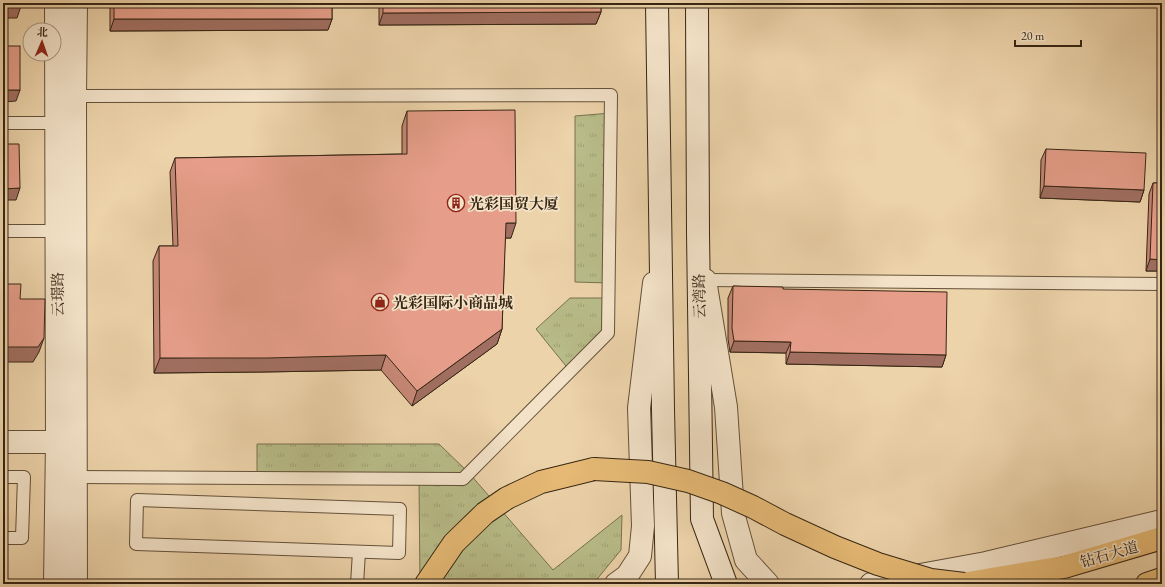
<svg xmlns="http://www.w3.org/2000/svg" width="1165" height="587" viewBox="0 0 1165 587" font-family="'EB Garamond','Noto Serif SC',serif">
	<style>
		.grass { fill: url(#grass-tufts); stroke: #78714e }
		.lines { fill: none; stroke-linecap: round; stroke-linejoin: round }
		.service-casing { stroke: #64513a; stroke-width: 14 }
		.minor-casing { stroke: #64513a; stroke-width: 24 }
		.tertiary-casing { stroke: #64513a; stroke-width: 24 }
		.secondary-casing { stroke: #372614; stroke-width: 24 }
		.trunk-casing { stroke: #372614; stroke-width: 24 }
		.service { stroke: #f3e2c8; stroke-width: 12 }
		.minor { stroke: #f3e2c8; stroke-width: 22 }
		.tertiary { stroke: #f3e2c8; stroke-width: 22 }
		.secondary { stroke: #f3e2c8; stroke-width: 22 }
		.trunk { stroke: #e6ba75; stroke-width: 22 }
		.trunk-bridge-casing { stroke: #372614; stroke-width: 24; stroke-linecap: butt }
		.trunk-bridge { stroke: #e6ba75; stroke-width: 22 }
		.wall { fill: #c68877; stroke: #372614 }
		.shaded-wall { fill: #a16f61; stroke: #372614 }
		.building { fill: #e69e8a; stroke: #372614 }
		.labels { text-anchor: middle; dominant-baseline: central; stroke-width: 3.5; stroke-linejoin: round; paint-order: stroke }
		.poi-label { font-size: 15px; font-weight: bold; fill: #372614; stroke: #f3e2c8; text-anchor: start }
		.street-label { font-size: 15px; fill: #372614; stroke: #f3e2c8 }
	</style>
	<defs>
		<pattern id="grass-tufts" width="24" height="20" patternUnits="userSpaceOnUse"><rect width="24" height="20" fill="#b8bc88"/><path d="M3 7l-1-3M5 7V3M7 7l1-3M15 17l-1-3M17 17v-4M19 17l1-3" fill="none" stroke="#9fa174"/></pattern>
	</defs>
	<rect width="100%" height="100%" fill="#edd3aa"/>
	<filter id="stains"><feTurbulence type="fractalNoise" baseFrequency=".005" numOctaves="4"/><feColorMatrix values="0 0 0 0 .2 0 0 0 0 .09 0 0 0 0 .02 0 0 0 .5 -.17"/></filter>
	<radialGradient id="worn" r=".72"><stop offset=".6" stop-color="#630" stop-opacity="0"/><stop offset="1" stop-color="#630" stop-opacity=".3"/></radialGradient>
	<g class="grass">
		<polygon points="611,113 609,283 575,282 575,116"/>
		<polygon points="570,298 609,298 608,333 570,371 536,329"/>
		<polygon points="257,444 439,444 469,473 553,570 622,515 621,550 593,584 420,584 419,479 257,478"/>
	</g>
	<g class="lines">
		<defs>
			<g id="service">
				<polyline points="75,96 611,95 608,333 463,479 76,477"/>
				<polyline points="3,123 56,123"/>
				<polyline points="3,231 57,231"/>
				<polyline points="706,280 1162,284"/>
				<polyline points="3,477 24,477 22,538 3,538"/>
				<polygon points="137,500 400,509 399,553 136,544"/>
				<polyline points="357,584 359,552"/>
			</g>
			<polyline id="minor" points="3,442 57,442"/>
			<g id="tertiary">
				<polyline points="705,280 726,407 733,513 746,560 768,584"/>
				<polyline points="55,584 57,442 56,3"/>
				<polyline points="76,584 75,96 76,3"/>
				<polyline points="616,584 627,576 640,556 643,526 639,408 654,283"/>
				<polyline points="871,584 986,563 1162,521"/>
			</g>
			<g id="secondary">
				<polyline points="657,3 663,410 667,584"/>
				<polyline points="697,3 698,233 702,519 726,584"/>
			</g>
			<g id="trunk">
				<polyline points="426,584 454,543 485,513 507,498 541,482 594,469"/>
				<polyline points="962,584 1064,567 1162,538"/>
				<polyline points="1147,584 1162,579"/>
			</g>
		</defs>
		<use href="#service" class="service-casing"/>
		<use href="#minor" class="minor-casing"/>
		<use href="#tertiary" class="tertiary-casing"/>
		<use href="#secondary" class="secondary-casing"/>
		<use href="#trunk" class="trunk-casing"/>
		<use href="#service" class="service"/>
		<use href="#minor" class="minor"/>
		<use href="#tertiary" class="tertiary"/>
		<use href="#secondary" class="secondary"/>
		<use href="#trunk" class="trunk"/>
		<defs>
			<polyline id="trunk-bridge" points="594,469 648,472 688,481 722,493 753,507 785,524 835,547 878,564 931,580 964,584"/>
		</defs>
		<use href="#trunk-bridge" class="trunk-bridge-casing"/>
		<use href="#trunk-bridge" class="trunk-bridge"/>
	</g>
	<g class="wall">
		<polygon points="110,3 332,3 332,19 328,30 110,31"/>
		<polygon points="379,3 601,3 601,12 596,24 379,25"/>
		<polygon points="407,111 511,238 505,238 502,329 497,344 412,406 381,370 262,372 154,373 153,261 159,246 173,246 170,172 175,158 402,154 402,126"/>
		<polygon points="1046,149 1144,190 1140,202 1040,198 1041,160"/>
		<polygon points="1153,183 1162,183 1162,271 1146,271 1149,194"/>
		<polygon points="733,286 783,289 946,355 942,367 786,364 786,353 730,352 728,339 728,298"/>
	</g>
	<g class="shaded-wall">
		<polygon points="3,6 21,6 17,18 3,18"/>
		<polygon points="601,12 596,24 379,25 383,13"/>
		<polygon points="114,19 332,19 328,30 110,31"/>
		<polygon points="3,90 20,90 16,101 3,102"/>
		<polygon points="1044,186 1144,190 1140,202 1040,198"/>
		<polygon points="20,188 16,200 3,200 3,189"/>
		<polygon points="506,223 516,223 511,238 501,238"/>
		<polygon points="1150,259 1162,260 1162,271 1146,271"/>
		<polygon points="502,329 497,344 412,406 417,391"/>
		<polygon points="44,338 39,352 33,362 3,362 3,347"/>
		<polygon points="734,341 791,342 786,353 730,352"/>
		<polygon points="790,352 946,355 942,367 786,364"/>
		<polygon points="386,355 381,370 262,372 154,373 160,358"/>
	</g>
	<g class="building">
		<rect x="3" y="3" width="18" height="3"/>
		<rect x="114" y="3" width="218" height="16"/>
		<polygon points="383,3 601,3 601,12 383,13"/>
		<rect x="3" y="46" width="17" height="44"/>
		<polygon points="515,110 516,223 506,223 502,329 417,391 386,355 267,358 160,358 159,246 178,246 175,158 407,154 407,111"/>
		<polygon points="3,144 19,144 20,188 3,189"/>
		<polygon points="1046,149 1146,153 1144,190 1044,186"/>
		<polygon points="1153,183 1162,183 1162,260 1150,259"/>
		<polygon points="3,284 21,284 20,299 45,299 44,338 38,347 3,347"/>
		<polygon points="733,286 783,287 783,289 947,292 946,355 790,352 791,342 734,341 732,328"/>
	</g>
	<defs>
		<symbol id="building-ring" viewBox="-11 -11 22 22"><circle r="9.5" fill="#f3e2c8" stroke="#8f2418" stroke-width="1.5"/><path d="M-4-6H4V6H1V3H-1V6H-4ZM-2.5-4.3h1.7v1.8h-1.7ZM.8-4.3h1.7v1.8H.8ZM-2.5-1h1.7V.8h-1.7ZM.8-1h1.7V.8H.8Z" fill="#8f2418"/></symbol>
		<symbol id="shop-ring" viewBox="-11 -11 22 22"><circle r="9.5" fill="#f3e2c8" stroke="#8f2418" stroke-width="1.5"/><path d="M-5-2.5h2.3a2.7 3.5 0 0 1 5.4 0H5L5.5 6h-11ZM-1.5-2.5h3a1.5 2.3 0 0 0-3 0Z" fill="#8f2418"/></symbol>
	</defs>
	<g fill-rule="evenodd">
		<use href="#building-ring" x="446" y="193" width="20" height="20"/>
		<use href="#shop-ring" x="370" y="292" width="20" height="20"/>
	</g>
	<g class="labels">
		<g class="poi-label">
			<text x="469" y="203">光彩国贸大厦</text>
			<text x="393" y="302">光彩国际小商品城</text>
		</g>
		<g class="street-label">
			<text transform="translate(57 294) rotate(-90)">云璟路</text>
			<text transform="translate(699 296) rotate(-91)">云湾路</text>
			<text transform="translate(1109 554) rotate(-16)">钻石大道</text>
		</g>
	</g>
	<rect width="1165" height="587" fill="none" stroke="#edd3aa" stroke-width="16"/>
	<rect x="4" y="4" width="1157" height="579" fill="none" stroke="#372614" stroke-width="2"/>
	<rect x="8" y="8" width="1149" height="571" fill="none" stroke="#372614"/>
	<g transform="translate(42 42) rotate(2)"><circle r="19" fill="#f3e2c8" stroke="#a89780"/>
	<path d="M0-3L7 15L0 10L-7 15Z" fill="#8f2418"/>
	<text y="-6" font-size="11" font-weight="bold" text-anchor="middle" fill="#372614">北</text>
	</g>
	<path d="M1015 40v6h66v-6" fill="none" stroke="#372614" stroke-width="2"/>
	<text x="1021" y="40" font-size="12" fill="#372614" stroke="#f3e2c8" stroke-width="3" paint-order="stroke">20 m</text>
	<rect width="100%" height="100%" filter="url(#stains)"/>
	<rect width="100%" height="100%" fill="url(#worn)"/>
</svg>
